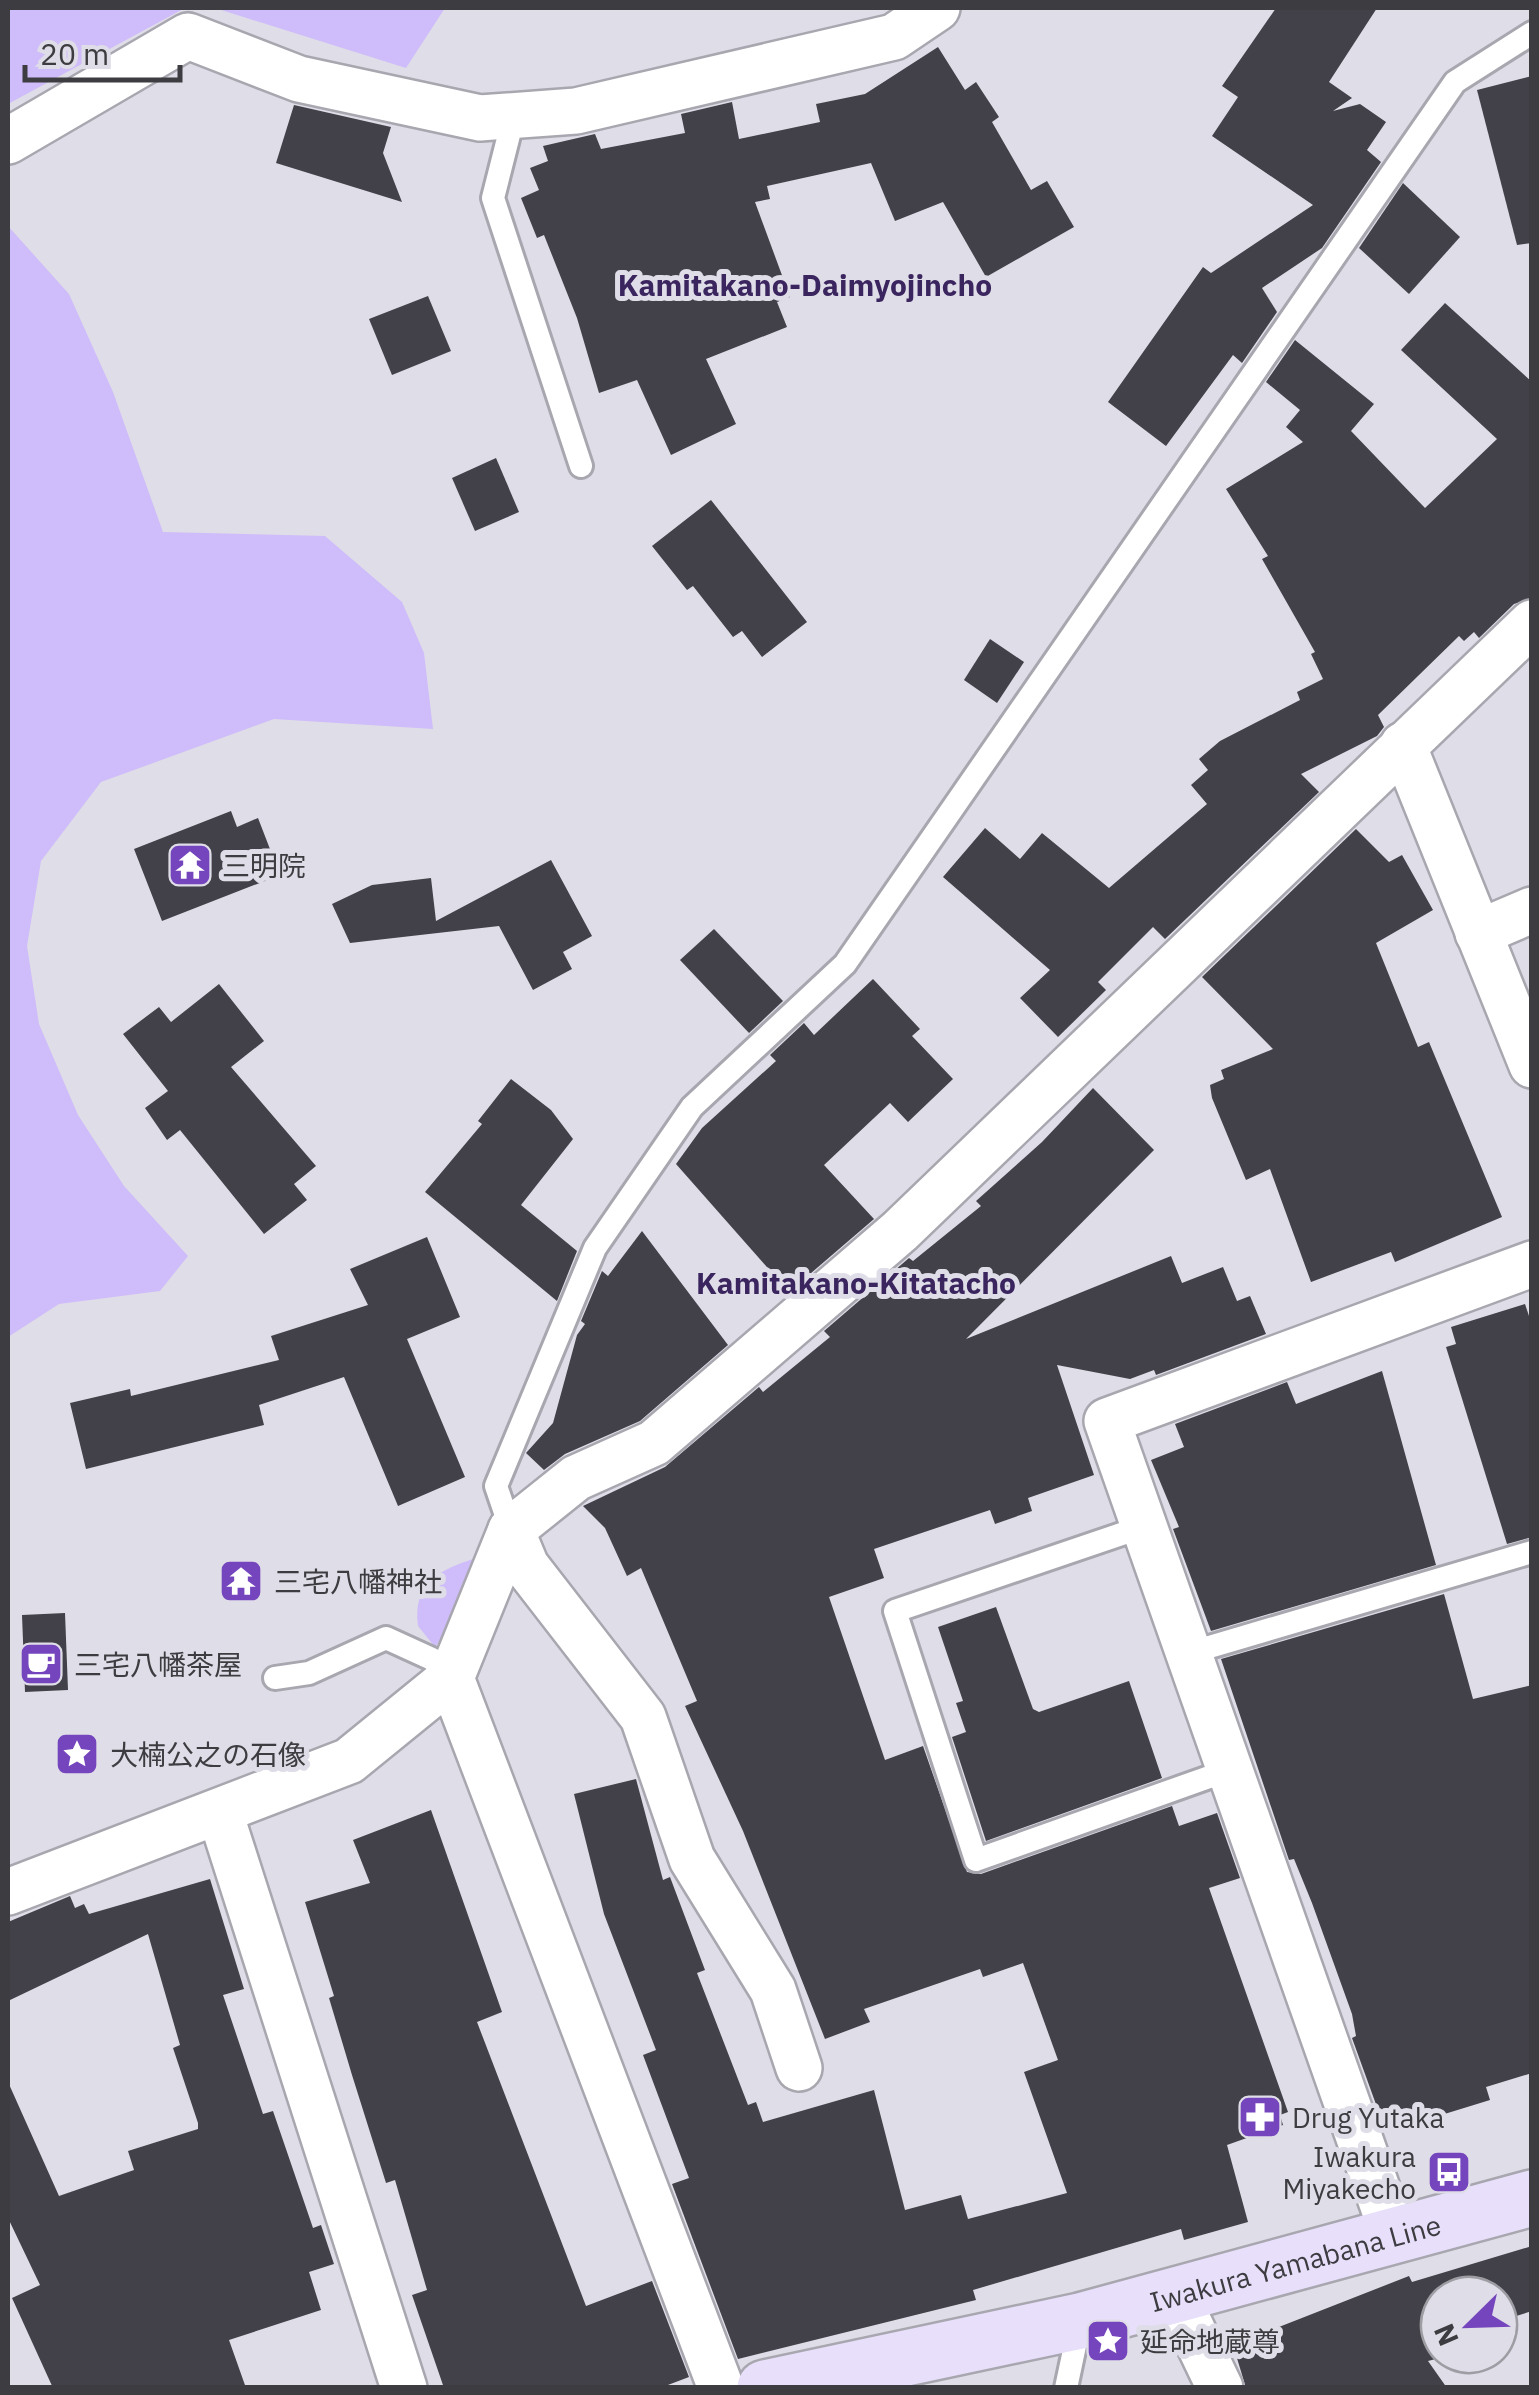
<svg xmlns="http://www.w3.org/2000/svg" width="1539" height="2395" viewBox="0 0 1539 2395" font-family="'IBM Plex Sans','Noto Sans JP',sans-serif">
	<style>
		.green { fill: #cfbcfa }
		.building { fill: #424048 }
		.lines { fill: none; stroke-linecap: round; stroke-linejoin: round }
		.lane-casing { stroke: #a8a6af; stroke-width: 28 }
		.street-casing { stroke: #a8a6af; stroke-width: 50 }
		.secondary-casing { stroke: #a8a6af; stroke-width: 60 }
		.lane { stroke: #fff; stroke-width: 22 }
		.street { stroke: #fff; stroke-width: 45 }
		.secondary { stroke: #e8dffb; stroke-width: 55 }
		.labels { text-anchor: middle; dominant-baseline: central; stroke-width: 10; stroke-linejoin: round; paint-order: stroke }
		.poi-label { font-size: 28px; fill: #3d3c40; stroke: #dfdde7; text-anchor: start }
		.street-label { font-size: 28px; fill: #3d3c40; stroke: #dfdde7 }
		.neighbourhood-label { font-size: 30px; font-weight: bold; fill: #3b255f; stroke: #dfdde7 }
	</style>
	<rect width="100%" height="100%" fill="#dfdde7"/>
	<g class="green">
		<polygon points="8,8 185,8 8,104"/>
		<polygon points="215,8 445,8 406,68"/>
		<polygon points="8,226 69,294 113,392 163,532 325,536 402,602 424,653 433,729 274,719 101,782 41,861 27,946 39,1024 78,1115 124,1186 188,1256 160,1291 59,1304 8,1337"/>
		<path d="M477,1558l-29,72 -13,17 -17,-21c-6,-43 22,-57 59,-68z"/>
	</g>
	<g class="building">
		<polygon points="1276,8 1377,8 1329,82 1352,98 1333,111 1360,104 1386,122 1367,150 1381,162 1322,248 1262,288 1277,312 1242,363 1233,355 1166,446 1108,402 1203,267 1211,273 1313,205 1212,136 1238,97 1222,86"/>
		<polygon points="938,47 965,90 976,82 999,117 992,122 1031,190 1047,181 1074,227 986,277 943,202 895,221 871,163 767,186 770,199 755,202 790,297 777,302 787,327 706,359 736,424 671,455 637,380 599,393 577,318 544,235 537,238 521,198 539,190 530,168 548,161 543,146 595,134 601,149 685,133 681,114 732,102 739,139 820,122 816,104 865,94"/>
		<polygon points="1532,76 1532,243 1517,245 1477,90"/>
		<polygon points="294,105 391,127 383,153 402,202 276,163"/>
		<polygon points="1403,183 1460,237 1409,294 1359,248"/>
		<polygon points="428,296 451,351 392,375 369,319"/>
		<polygon points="1445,303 1532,382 1532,598 1514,604 1479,638 1474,632 1464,641 1459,636 1378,715 1384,727 1377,736 1301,774 1319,792 1165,939 1153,927 1098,982 1106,990 1058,1037 1020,998 1050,970 943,877 985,828 1020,859 1042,833 1109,888 1207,804 1191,785 1208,770 1199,759 1220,741 1300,700 1297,692 1323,679 1311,654 1315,652 1262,559 1268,556 1226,489 1303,442 1286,427 1300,410 1266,382 1295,340 1374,404 1351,431 1425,508 1497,439 1401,350"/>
		<polygon points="496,458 519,512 475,531 452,478"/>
		<polygon points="711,500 807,622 762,657 742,631 733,637 693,586 687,590 652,546"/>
		<polygon points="990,639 1024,662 997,703 964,680"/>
		<polygon points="231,811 237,827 258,818 280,875 162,921 134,849"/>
		<polygon points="1356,829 1389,862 1402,855 1433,910 1376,943 1418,1047 1429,1042 1502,1217 1395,1262 1391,1252 1311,1282 1270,1169 1246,1180 1212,1098 1210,1085 1224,1079 1221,1070 1273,1049 1202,977"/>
		<polygon points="551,860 592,936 563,952 572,969 533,990 499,926 350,943 332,904 372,885 431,878 436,921"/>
		<polygon points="714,929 783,1001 749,1033 680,960"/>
		<polygon points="873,979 920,1029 912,1036 953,1079 908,1122 890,1103 824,1165 874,1219 789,1292 676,1164 702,1128 776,1061 770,1055 804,1023 814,1035"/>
		<polygon points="219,984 264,1041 231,1067 316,1166 294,1184 307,1200 264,1234 180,1130 167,1140 145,1108 168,1091 123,1034 159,1007 171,1022"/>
		<polygon points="511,1079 551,1110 573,1139 521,1205 577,1251 557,1301 425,1192 482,1124 478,1121"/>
		<polygon points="1093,1088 1154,1150 966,1339 1171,1256 1182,1283 1223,1267 1237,1301 1250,1296 1266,1334 1156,1375 1154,1370 1130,1379 1057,1365 1094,1475 1028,1498 1032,1511 995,1524 990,1510 874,1549 884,1578 829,1597 885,1760 923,1746 967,1872 981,1874 1172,1806 1179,1826 1217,1813 1240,1878 1209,1888 1288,2112 1280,2115 1283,2125 1227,2145 1248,2222 1184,2240 1181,2229 973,2290 976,2300 738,2359 672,2184 689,2178 643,2055 656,2050 604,1914 574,1794 636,1779 663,1880 670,1877 705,1970 697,1973 748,2105 756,2102 763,2122 874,2090 905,2210 961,2195 968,2219 1067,2193 1024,2072 1058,2060 1023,1963 983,1977 980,1969 864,2009 870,2022 825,2039 743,1831 685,1706 697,1701 641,1568 627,1576 605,1528 583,1506 665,1467 759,1387 763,1392 830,1337 824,1331 909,1258 913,1261 981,1206 976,1201 1042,1142"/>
		<polygon points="642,1231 728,1345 640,1421 565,1454 544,1470 526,1453 553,1423 577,1335 585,1324 581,1321 602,1271 608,1276"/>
		<polygon points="427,1237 460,1317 407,1339 465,1477 398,1506 344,1377 259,1405 264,1425 86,1469 70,1403 130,1389 131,1396 279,1360 271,1336 368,1305 350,1269"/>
		<polygon points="1525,1304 1532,1325 1532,1537 1507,1544 1446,1347 1456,1344 1451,1327"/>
		<polygon points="1382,1371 1436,1565 1211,1631 1173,1529 1179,1527 1151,1460 1184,1447 1175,1424 1287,1382 1296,1404"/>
		<polygon points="1444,1594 1473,1699 1532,1685 1532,2073 1486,2087 1490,2100 1386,2132 1352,2038 1356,2036 1352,2014 1312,1903 1294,1859 1289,1860 1221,1659"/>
		<polygon points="996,1607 1033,1709 1039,1712 1129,1681 1162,1778 986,1841 952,1737 966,1732 956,1703 963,1701 938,1627"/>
		<polygon points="65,1613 68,1690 25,1692 22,1615"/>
		<polygon points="431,1810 502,2012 477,2022 586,2306 652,2281 689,2377 660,2388 444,2388 412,2295 427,2290 395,2180 386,2183 352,2075 329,1998 334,1996 305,1902 370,1883 353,1840"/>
		<polygon points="210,1879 244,1989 223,1995 263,2114 273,2111 313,2228 321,2225 334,2264 309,2272 321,2310 229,2340 246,2388 53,2388 12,2298 40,2285 8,2218 8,2082 59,2196 134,2170 128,2151 198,2129 198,2123 173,2048 180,2045 148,1934 8,2001 8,1922 70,1896 75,1908 84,1904 89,1914"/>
		<polygon points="1532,2246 1532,2311 1500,2321 1506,2340 1499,2342 1499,2295 1439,2295 1439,2355 1451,2355 1428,2361 1447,2388 1246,2388 1233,2345 1409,2276 1412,2282"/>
	</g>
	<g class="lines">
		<defs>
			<g id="lane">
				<polyline points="514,115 493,198 581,466"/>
				<polyline points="1145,1526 895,1611 976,1860 1229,1770"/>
				<polyline points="511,1530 496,1486 595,1248 692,1107 845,964 1455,82 1532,33"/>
				<polyline points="1189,1653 1532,1552"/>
				<polyline points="275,1678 309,1673 386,1638 432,1659 451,1678"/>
				<polyline points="1066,2388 1080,2322"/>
			</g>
			<g id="street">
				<polyline points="8,141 188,36 299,79 480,118 576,111 894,37 937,8"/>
				<polyline points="1403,745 1532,1065"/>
				<polyline points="1478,933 1532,910"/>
				<polyline points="511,1530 526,1566 643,1717 692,1859 773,1990 799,2068"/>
				<polyline points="220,1813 404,2388"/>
				<polyline points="8,1892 349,1761 451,1678"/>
				<polyline points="1393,2234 1107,1421 1532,1264"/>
				<polyline points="1176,2296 1220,2388"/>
				<polyline points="721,2388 451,1678 511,1530 576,1478 654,1443 900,1231 1532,623"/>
			</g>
			<g id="secondary">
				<path id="s1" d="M765,2388l315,-67 452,-123"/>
			</g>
		</defs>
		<use href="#lane" class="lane-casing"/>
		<use href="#street" class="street-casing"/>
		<use href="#secondary" class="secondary-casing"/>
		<use href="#lane" class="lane"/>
		<use href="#street" class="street"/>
		<use href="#secondary" class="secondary"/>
	</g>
	<defs>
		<symbol id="temple-square" viewBox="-11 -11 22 22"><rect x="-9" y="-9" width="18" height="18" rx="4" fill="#7545bd" stroke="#dfdde7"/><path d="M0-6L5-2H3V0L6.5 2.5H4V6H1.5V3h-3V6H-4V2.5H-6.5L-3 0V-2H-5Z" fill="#fff"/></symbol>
		<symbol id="cafe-square" viewBox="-11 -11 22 22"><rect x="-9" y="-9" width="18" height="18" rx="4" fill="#7545bd" stroke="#dfdde7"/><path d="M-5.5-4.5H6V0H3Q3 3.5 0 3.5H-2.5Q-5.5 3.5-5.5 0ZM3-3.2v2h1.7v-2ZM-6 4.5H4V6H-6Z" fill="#fff"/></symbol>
		<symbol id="sight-square" viewBox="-11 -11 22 22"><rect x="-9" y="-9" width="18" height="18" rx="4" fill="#7545bd" stroke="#dfdde7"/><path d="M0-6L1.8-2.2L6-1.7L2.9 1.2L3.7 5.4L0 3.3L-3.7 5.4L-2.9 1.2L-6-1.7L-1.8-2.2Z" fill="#fff"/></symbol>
		<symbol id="pharmacy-square" viewBox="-11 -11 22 22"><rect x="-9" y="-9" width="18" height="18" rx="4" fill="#7545bd" stroke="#dfdde7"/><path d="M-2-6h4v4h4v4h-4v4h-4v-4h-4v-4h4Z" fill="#fff"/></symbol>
		<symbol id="bus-square" viewBox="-11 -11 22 22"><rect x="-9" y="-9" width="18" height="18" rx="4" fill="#7545bd" stroke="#dfdde7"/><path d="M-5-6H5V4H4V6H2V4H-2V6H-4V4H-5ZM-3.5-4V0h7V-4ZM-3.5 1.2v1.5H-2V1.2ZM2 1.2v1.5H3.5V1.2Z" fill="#fff"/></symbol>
	</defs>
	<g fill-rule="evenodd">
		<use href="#temple-square" x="165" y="840" width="50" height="50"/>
		<use href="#temple-square" x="216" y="1556" width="50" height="50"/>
		<use href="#cafe-square" x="16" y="1639" width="50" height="50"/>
		<use href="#sight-square" x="52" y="1729" width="50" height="50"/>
		<use href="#pharmacy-square" x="1235" y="2092" width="50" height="50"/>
		<use href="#bus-square" x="1424" y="2147" width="50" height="50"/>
		<use href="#sight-square" x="1083" y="2316" width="50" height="50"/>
	</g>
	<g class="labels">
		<g class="poi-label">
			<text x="222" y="865">三明院</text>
			<text x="274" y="1581">三宅八幡神社</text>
			<text x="74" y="1664">三宅八幡茶屋</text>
			<text x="110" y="1754">大楠公之の石像</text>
			<text x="1292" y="2117">Drug Yutaka</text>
			<text x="1416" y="2156" text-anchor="end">Iwakura<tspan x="1416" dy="32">Miyakecho</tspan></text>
			<text x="1140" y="2341">延命地蔵尊</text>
		</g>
		<g class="street-label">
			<text stroke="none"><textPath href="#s1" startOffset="545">Iwakura Yamabana Line</textPath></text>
		</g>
		<g class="neighbourhood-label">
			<text x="805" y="284">Kamitakano-Daimyojincho</text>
			<text x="856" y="1282">Kamitakano-Kitatacho</text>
		</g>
	</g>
	<rect width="1539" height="2395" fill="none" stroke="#3d3c40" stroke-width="20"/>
	<g transform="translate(1469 2325) rotate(247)"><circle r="48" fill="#dfdde7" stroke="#9e9da4" stroke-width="2.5"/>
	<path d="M0-8L18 38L0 25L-18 38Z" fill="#7545bd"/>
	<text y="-15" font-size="28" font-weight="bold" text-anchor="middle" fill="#3d3c40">N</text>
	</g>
	<path d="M25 65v15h155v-15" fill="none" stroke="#3d3c40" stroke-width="5"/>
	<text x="40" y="65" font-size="30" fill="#3d3c40" stroke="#dfdde7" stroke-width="8" paint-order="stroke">20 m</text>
</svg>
